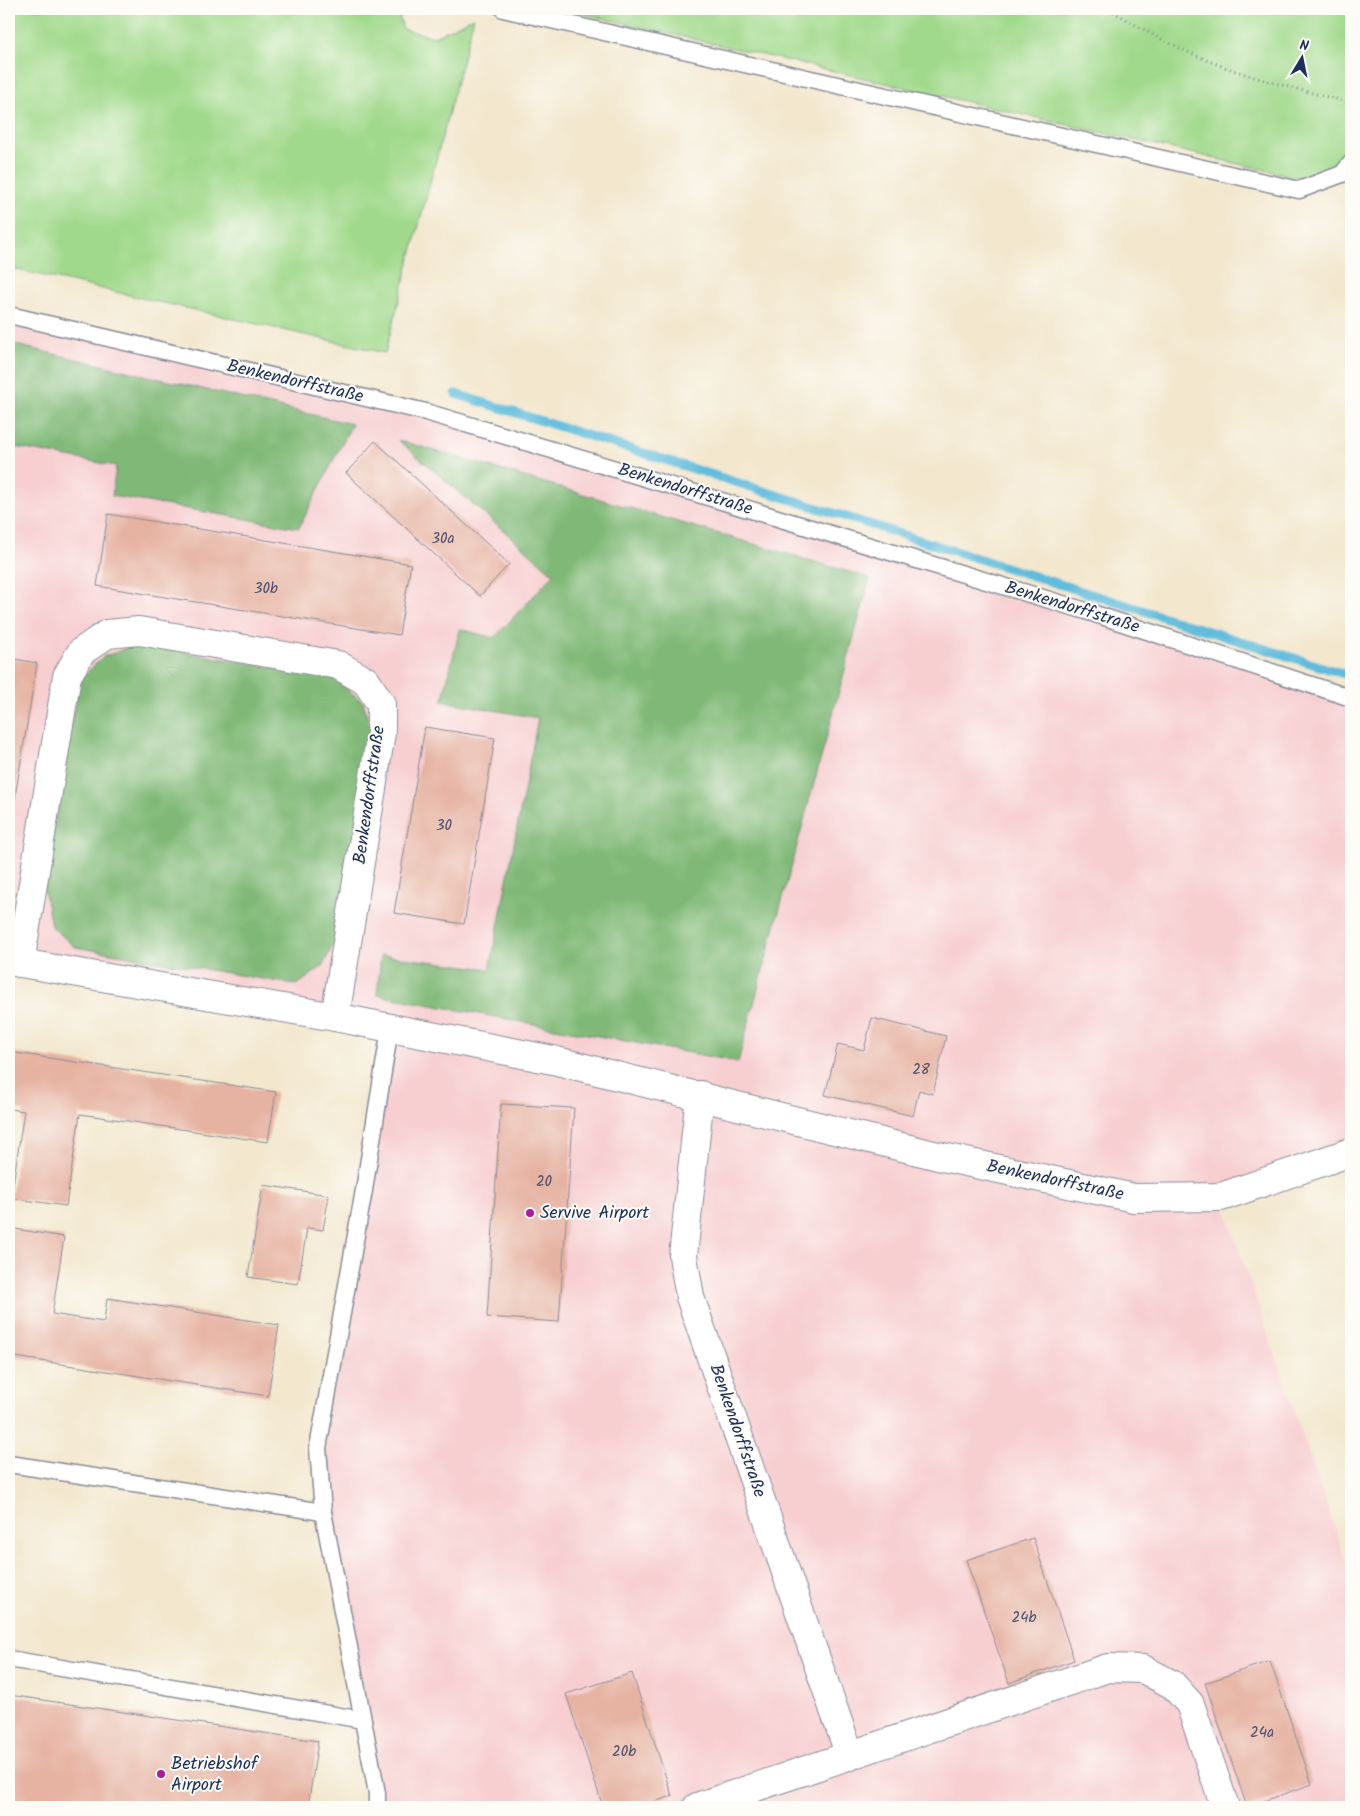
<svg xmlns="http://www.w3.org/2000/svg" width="1360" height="1816" viewBox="0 0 1360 1816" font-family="Kalam,sans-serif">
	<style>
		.built { fill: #f7cfd1 }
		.green { fill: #a0d98b; stroke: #5e8474 }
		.forest { fill: #80b977; stroke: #4e746a }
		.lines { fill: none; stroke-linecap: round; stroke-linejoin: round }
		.stream { stroke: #5ebcdc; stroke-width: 9 }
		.building { fill: #e6b3a3 }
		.lane-casing { stroke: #878b96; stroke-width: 19 }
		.street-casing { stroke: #878b96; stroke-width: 30 }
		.path { stroke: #878b96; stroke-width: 3; stroke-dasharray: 1 4; stroke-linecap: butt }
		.lane { stroke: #fff; stroke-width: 16 }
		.street { stroke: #fff; stroke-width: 28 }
		.poi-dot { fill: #b5179e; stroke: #fdfcf7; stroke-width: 2 }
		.labels { text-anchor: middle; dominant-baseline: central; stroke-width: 4; stroke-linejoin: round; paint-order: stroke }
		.number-label { font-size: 15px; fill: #4e506f }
		.street-label { font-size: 18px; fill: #1b2f5e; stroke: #fdfcf7 }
		.poi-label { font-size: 18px; fill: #1b2f5e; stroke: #fdfcf7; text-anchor: start }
	</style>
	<rect width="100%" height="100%" fill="#fdfcf7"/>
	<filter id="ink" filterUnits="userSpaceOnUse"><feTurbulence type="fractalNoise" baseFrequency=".02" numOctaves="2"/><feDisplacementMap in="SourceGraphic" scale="10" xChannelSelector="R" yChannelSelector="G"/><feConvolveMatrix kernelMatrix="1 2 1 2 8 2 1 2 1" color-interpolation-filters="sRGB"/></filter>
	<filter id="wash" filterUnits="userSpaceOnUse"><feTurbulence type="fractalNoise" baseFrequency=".0096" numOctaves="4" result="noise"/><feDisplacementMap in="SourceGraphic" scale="20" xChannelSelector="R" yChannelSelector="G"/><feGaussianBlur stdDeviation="1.12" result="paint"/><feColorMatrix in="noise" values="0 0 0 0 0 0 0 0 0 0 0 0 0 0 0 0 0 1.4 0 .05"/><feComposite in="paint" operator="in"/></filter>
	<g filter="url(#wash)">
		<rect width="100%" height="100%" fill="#f3e7ce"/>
		<polygon class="built" points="9,315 426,412 1351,698 1351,1152 1221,1197 1351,1576 1351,1807 377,1807 318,1448 390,1028 9,961"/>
		<g class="green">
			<polygon points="9,9 397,9 403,29 434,37 474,17 385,353 9,268"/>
			<polygon points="562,9 1351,9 1351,144 1335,166 1300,178"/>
		</g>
		<g class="forest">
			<polygon points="9,343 29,348 352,424 299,528 112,496 116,466 9,446"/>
			<polygon points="398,440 870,578 738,1062 377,995 381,955 490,969 538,718 442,701 460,629 494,638 554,574"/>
			<polygon points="138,644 333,678 363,702 372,734 339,934 322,967 297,985 75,947 51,926 44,889 79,680 103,657"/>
		</g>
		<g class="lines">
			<polyline class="stream" points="456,394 1351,676"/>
		</g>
		<g id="blocks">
			<g class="building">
				<polygon points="375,441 509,564 480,596 346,473"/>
				<polygon points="108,514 411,564 399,635 97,586"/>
				<polygon points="9,658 37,663 10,828 9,828"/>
				<polygon points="425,727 495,738 464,924 394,913"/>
				<polygon points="872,1018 946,1036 933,1094 919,1090 913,1116 825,1095 838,1044 864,1050"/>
				<polygon points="9,1052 276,1092 268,1142 80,1114 66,1206 11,1198 24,1111 9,1109"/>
				<polygon points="501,1104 574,1108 559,1322 487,1317"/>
				<polygon points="263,1185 329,1195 323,1230 307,1228 298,1284 248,1277"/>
				<polygon points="9,1228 64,1237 52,1314 104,1322 107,1298 279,1325 268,1396 9,1356"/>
				<polygon points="1033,1538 1074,1660 1009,1683 966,1560"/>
				<polygon points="1270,1661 1312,1784 1247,1807 1205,1683"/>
				<polygon points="632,1673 672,1796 639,1807 603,1807 566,1694"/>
				<polygon points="9,1695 318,1741 308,1807 9,1807"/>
			</g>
		</g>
	</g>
	<g filter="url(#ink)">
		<use href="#blocks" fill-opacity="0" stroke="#878b96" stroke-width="1"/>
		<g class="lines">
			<defs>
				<g id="lane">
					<polyline points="503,9 1299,190 1342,174 1351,163"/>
					<polyline points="9,315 426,412 1086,611 1351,698"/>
					<polyline points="9,1464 323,1512"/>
					<polyline points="9,1659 363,1720"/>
					<polyline points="377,1807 377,1793 323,1512 318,1448 364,1190 390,1028"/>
				</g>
				<g id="street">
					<polyline points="9,961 335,1017 553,1060 938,1156 1134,1198 1221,1197 1351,1152"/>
					<polyline points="20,963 67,676 81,652 107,634 139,631 338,665 366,681 381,704 381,733 335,1017"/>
					<polyline points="700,1095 683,1256 690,1297 850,1756"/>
					<polyline points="697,1807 1108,1668 1143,1669 1173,1685 1190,1704 1225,1807"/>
				</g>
			</defs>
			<use href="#lane" class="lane-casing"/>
			<use href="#street" class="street-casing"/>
			<path class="path" d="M1109,9c40,25 83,47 127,62 38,13 77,22 115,32"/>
			<use href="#lane" class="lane"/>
			<use href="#street" class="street"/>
		</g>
	</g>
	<g class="poi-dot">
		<circle cx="530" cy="1213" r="5"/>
		<circle cx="161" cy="1774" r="5"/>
	</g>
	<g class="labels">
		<g class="number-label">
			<text x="443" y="539">30a</text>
			<text x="266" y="589">30b</text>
			<text x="444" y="826">30</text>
			<text x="921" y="1070">28</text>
			<text x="544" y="1182">20</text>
			<text x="1024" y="1618">24b</text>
			<text x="1262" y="1733">24a</text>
			<text x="624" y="1752">20b</text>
		</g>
		<g class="street-label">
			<text transform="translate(295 382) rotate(13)">Benkendorffstraße</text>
			<text transform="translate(685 490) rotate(17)">Benkendorffstraße</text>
			<text transform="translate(1072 608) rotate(17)">Benkendorffstraße</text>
			<text transform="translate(370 795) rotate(-82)">Benkendorffstraße</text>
			<text transform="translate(1055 1181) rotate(12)">Benkendorffstraße</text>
			<text transform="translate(737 1431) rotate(71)">Benkendorffstraße</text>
		</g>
		<g class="poi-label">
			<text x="540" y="1213">Servive Airport</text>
			<text x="171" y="1764">Betriebshof<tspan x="171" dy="21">Airport</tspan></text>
		</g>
	</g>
	<rect width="1360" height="1816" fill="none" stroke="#fdfcf7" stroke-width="30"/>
	<g transform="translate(1302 58) rotate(10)" stroke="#fdfcf7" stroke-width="4" paint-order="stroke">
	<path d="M0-4L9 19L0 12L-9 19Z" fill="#1b2f5e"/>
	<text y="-8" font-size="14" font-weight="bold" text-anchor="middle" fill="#1b2f5e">N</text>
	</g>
</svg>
